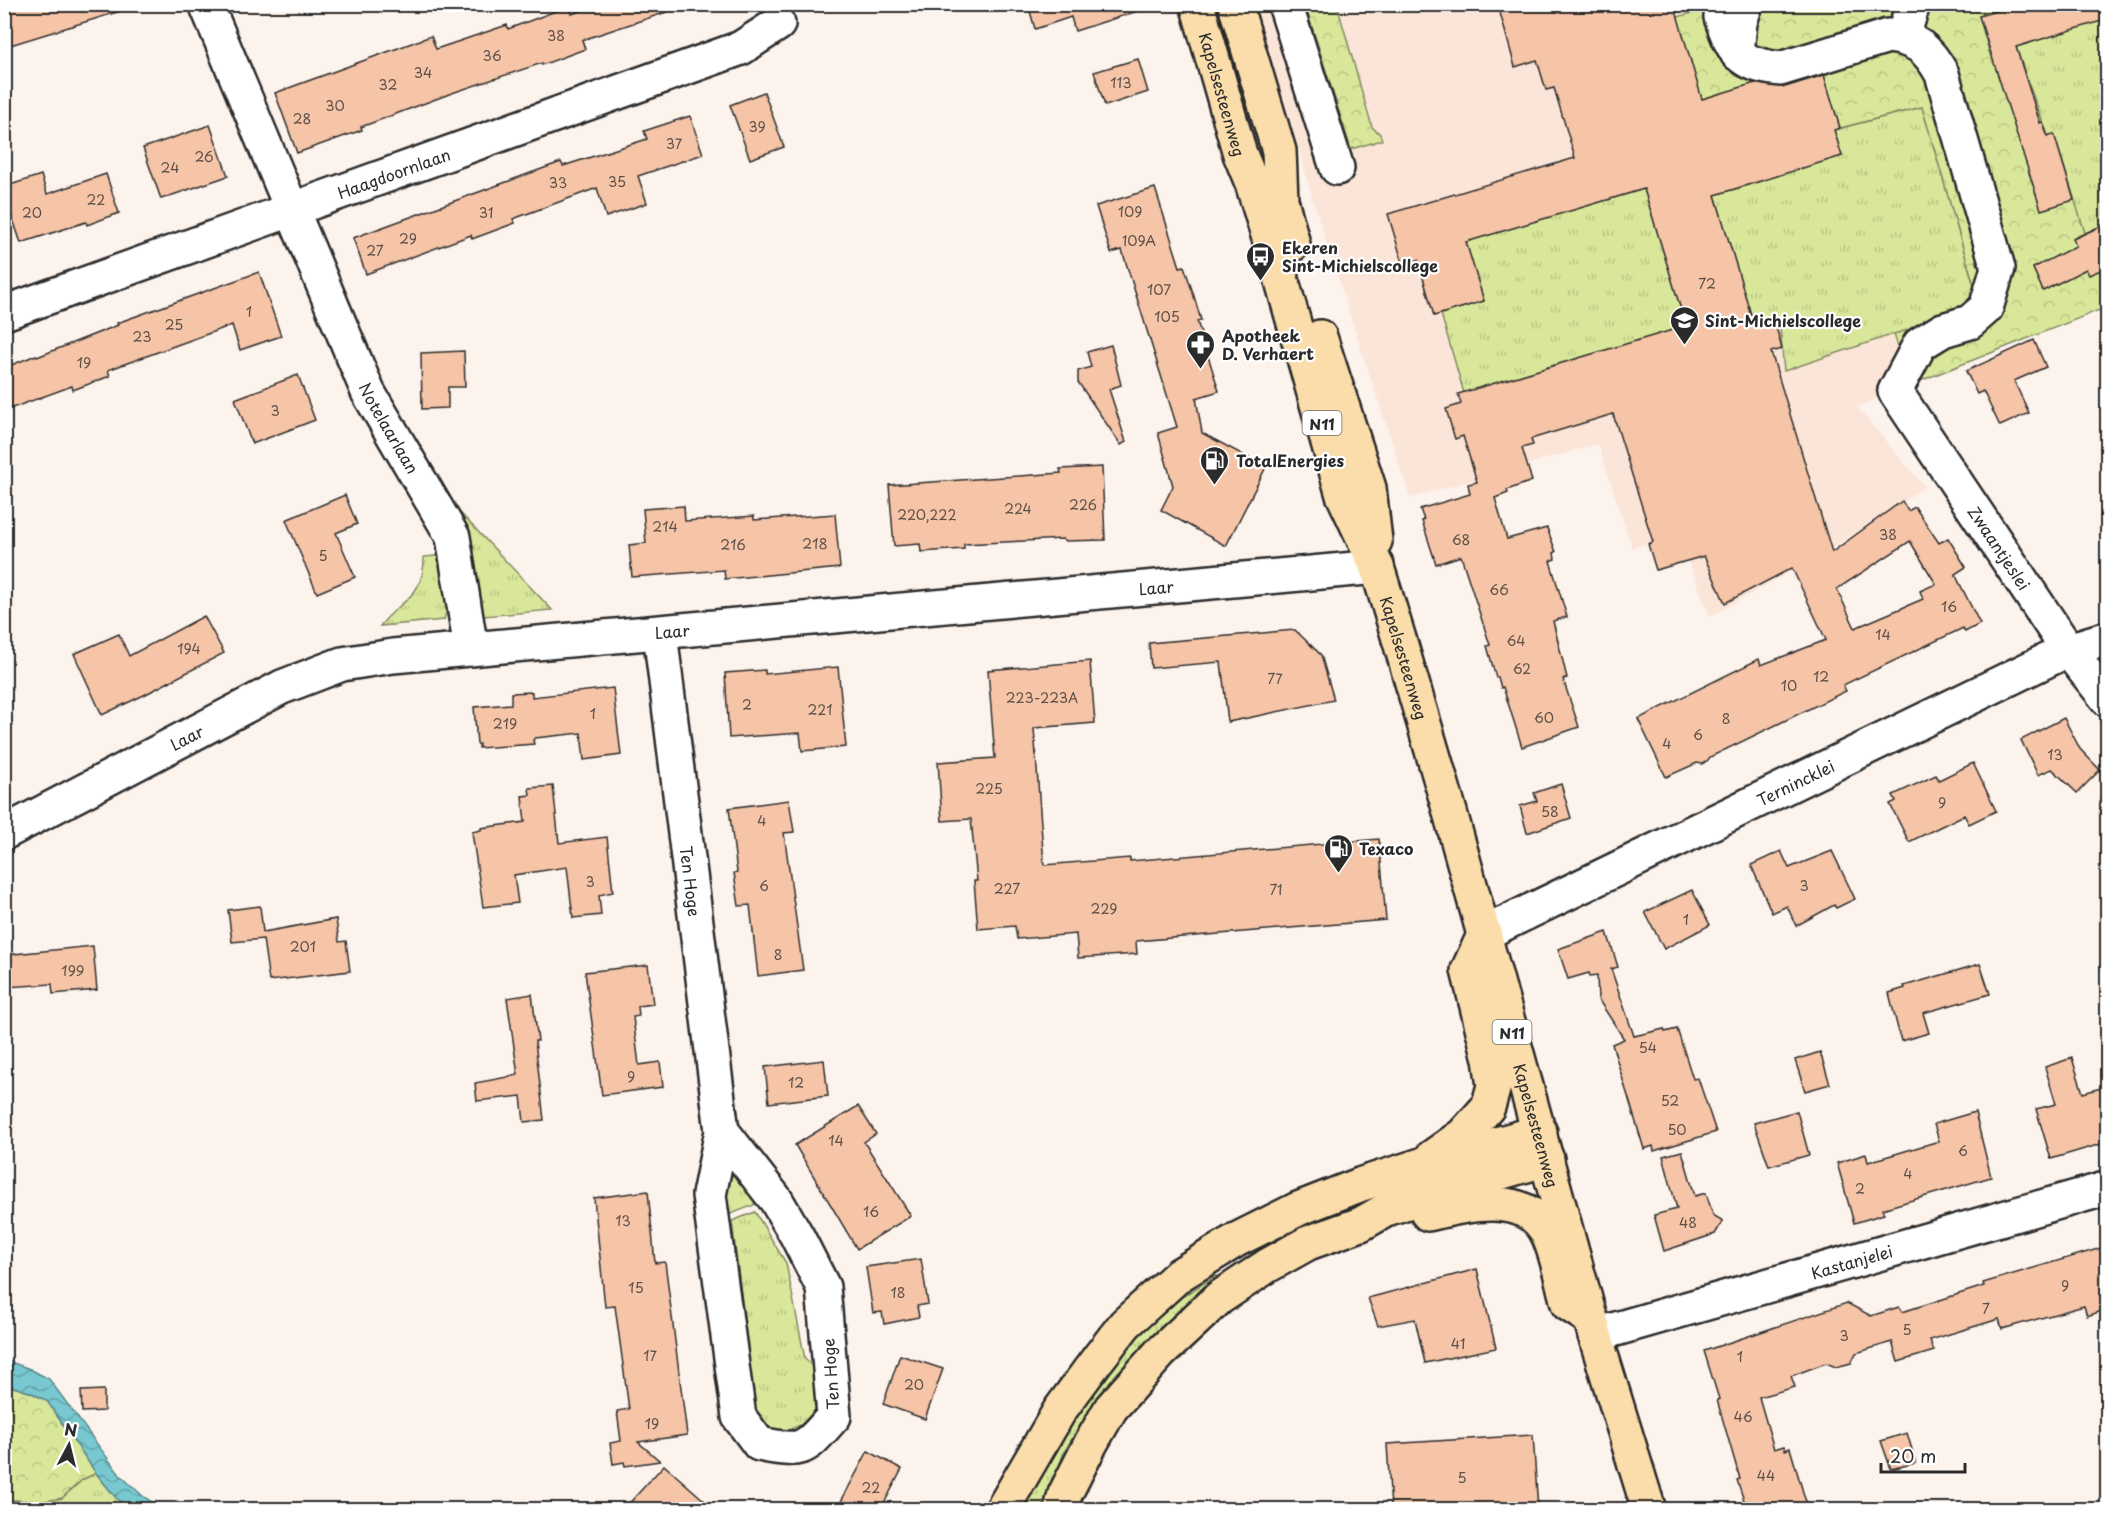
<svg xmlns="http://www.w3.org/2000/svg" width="2112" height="1514" viewBox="0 0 2112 1514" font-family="'Playpen Sans',sans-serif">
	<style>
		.built { fill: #fbe5d8 }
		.grass { fill: url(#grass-tufts); stroke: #828962; stroke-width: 1.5 }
		.forest { fill: url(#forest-crowns); stroke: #828962; stroke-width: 1.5 }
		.water { fill: url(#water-waves); stroke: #59898e; stroke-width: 1.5 }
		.building { fill: #f6c4a6; stroke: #2b2b2b; stroke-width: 1.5; fill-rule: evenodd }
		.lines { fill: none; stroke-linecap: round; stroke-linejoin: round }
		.minor-casing { stroke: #2b2b2b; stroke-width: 38 }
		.major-casing { stroke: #2b2b2b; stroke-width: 38 }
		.highway-casing { stroke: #2b2b2b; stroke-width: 38 }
		.minor { stroke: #fff; stroke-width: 33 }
		.major { stroke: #fbddab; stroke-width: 33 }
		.highway { stroke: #fbddab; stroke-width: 33 }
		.labels { text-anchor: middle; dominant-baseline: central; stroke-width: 4.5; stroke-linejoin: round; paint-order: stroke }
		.number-label { font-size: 14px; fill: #5e514a }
		.shield { fill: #fff; stroke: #6b6b6b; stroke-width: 1.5 }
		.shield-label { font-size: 15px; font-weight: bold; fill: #2b2b2b }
		.street-label { font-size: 16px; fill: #2b2b2b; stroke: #fff }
		.poi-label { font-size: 16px; font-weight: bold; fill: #2b2b2b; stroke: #fff; text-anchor: start }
	</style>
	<defs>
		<pattern id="grass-tufts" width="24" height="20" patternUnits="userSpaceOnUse" patternTransform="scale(1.5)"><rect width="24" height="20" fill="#d9e79a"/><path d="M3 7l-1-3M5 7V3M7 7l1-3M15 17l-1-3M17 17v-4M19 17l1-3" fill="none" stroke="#bac685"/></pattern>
		<pattern id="forest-crowns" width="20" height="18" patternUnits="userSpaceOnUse" patternTransform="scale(1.5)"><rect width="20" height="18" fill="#d9e79a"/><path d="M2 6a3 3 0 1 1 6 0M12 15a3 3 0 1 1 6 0" fill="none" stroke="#bac685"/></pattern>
		<pattern id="water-waves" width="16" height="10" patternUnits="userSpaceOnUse" patternTransform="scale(1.5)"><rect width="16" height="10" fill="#77c8d0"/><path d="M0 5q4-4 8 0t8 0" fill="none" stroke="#62a3a9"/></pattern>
	</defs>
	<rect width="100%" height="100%" fill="#fdf3ed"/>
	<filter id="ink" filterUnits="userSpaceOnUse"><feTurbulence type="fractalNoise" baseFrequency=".0167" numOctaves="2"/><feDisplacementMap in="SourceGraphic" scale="12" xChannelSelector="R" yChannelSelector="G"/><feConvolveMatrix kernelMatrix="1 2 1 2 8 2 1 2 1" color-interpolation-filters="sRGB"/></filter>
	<g filter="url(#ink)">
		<polygon class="built" points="1252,5 2107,5 2107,307 1895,391 1857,407 1925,487 1830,549 1710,617 1678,535 1632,548 1598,444 1410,498 1320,224 1295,136"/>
		<g class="grass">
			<path d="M2107,19v204l-22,10c-21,-63 -49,-123 -69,-186z"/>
			<polygon points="1922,107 1981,310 1894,334 1784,371 1780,328 1777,318 1754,325 1715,195 1842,156 1834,130"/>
			<polygon points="1644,189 1686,326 1677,329 1682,347 1464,393 1441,314 1484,301 1466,242"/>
			<polygon points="449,501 552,610 484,616 480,610"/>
			<path d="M436,556l4,1c5,20 11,44 4,63l-64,6c20,-27 44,-27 44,-69z"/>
			<polygon points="730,1175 738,1175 756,1194 754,1205 731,1214 720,1207"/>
			<polygon points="755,1212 786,1263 805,1359 815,1369 821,1400 817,1410 806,1423 788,1430 778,1431 768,1427 752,1416 745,1378 749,1359 732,1221"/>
			<polygon points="1217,1275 1156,1333 1100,1393 1064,1452 1044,1509 1022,1510 1053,1448 1118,1356 1149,1326 1182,1297"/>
			<polygon points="96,1473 116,1498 129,1509 5,1510 5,1499 37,1502 62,1498 82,1480"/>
		</g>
		<g class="forest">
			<polygon points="1705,4 2020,5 1979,16 1990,55 2016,47 2032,98 2047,136 2054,134 2085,233 2073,238 2076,246 2033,268 2043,291 2086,269 2107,267 2107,307 1910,385 1894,334 1981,309 1922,107 1840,128 1820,64 1699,100 1671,19 1706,9"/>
			<polygon points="1305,5 1337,5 1372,127 1380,134 1382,140 1351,149"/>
			<polygon points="4,1384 32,1393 47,1401 96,1473 82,1480 62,1498 38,1502 5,1499"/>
		</g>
		<polygon class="water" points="5,1360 30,1369 49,1379 120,1475 144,1497 163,1509 129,1509 116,1498 96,1473 47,1401 32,1393 5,1384"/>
		<g class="building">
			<polygon points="4,4 123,4 124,10 4,47"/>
			<polygon points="599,4 675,4 676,9 582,40 585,49 542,65 542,63 452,93 361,127 362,130 297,153 275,93 431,36 436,49 507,25 508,29 569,6 572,14"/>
			<polygon points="1028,4 1143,4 1144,9 1075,31 1071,17 1035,29"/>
			<path d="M1515,4h159l28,95 53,-16 30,4 39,-12 16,53 -6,2 8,26 -127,39 39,130 20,-6 8,30 -11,3 61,200 70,-51 6,10 7,-4 24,36 9,-5 18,29 -11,7 25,50 -15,8 -2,-4 -120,57 3,6 -136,66 -2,3 -6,4 -5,-1 -31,14 -28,-58 121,-60 2,6 65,-25 -34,-72 -67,35 -21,-47 -48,14 -8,-26 5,-2 -40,-128 -82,25 2,6 -11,3 10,33 -25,9 1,3 -13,5 12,41 40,-11 9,24 -2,1 1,6 -5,2 17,56 -14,4 14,57 -4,1 16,48 -57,20 -19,-60 -2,1 -3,-11 -2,1 -9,-32 3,-1 -29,-89 -25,8 -14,-43 2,-1 -4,-11 50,-15 -2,-10 9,-2 -14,-46 -8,3 -9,-30 15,-5 -3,-10 228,-68 -42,-137 -178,53 18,59 -50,15 -16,-56 -15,4 -15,-50 187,-56 -21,-70 -8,2 -9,-30 -22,7 -16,-58zM1910,541l26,43 -16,7 3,8 -68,29 -18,-39z"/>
			<polygon points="2020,4 2108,4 2108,19 2016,47 2040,123 2043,122 2047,136 2054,134 2074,200 2041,210 1979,16"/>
			<polygon points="1138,59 1148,92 1105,106 1094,72"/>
			<polygon points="764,92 784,147 750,159 730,105"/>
			<polygon points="690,116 703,154 638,176 647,203 606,217 597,188 513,219 515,223 472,239 471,235 366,274 353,238 561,162 563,166 647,139 644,131"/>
			<polygon points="210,125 228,176 161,199 143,148"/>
			<polygon points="106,174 119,213 87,225 86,222 21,243 4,193 4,187 41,175 47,194"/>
			<polygon points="1155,188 1180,267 1184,266 1193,293 1201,320 1197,321 1219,391 1196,398 1202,433 1266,467 1226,546 1161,510 1173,486 1158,433 1177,427 1122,250 1111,253 1096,206"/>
			<polygon points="2108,223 2108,267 2089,275 2086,269 2043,291 2033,268 2076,246 2073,239"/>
			<polygon points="259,272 281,336 240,350 232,325 108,370 110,376 73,390 72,386 4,411 4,368 36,355 37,357 118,325 117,323"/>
			<polygon points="2034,340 2046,367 2014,381 2029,413 2000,426 1983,391 1977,394 1966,371"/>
			<polygon points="1111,345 1121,385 1109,389 1126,442 1121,445 1078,382 1078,371 1091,367 1087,352"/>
			<polygon points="464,351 465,387 448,387 448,408 422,409 421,353"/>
			<polygon points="298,375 315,420 252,444 235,399"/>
			<polygon points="1102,467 1105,540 1064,541 1063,539 964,544 964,549 921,552 920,544 894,546 889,485 1061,473 1060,469"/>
			<polygon points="345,495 357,524 336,533 355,577 317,593 286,520"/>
			<polygon points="684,506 685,521 754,516 754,520 835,514 840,568 725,579 724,570 632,577 629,545 646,543 643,509"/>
			<polygon points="204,616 224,653 146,694 102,715 74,654 119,634 129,656"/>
			<polygon points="1295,630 1321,655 1334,700 1228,722 1221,662 1151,668 1149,643"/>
			<polygon points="1090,661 1095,723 1034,728 1044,865 1130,858 1130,861 1379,839 1386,920 1136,941 1137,954 1078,958 1076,934 1017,939 1015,926 978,929 974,881 977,881 971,819 942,821 938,762 995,758 988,670"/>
			<polygon points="838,667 846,747 802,751 800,733 729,738 725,673 765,670 765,674"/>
			<polygon points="613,688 621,755 584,760 581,733 535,738 533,740 534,744 479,748 479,744 477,744 474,707 511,704 511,693 532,692 532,697"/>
			<polygon points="2064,718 2080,749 2100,770 2077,793 2052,769 2038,775 2021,740"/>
			<polygon points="1973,763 1996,811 1969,824 1964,815 1909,842 1890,804 1896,801 1893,795 1936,775 1939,780"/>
			<polygon points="1561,784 1571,818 1527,833 1520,806 1537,801 1534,793"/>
			<polygon points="553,786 559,843 607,837 613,892 599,895 601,915 573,918 567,867 514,875 518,903 483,907 472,832 481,830 481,828 525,822 522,796 530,795 529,788"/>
			<polygon points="789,800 794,832 784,833 803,970 758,976 750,905 739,906 734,873 737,872 729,808"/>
			<polygon points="1781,851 1789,868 1832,851 1855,899 1836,908 1834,905 1796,926 1787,906 1772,913 1751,865"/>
			<polygon points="1692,890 1710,925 1664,949 1645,912"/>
			<polygon points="260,906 263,932 336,919 339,942 346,941 350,971 269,981 263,939 232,942 228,910"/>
			<polygon points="1607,932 1618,967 1611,969 1634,1036 1664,1029 1665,1032 1677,1029 1693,1079 1698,1078 1716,1132 1654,1151 1653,1146 1644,1149 1612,1044 1624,1039 1598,999 1597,975 1590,976 1589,973 1568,979 1558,949"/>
			<polygon points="93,946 97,990 53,994 52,984 6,987 4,955"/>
			<polygon points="1980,964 1990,994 1923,1013 1929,1033 1901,1041 1889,993 1905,988 1904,986"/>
			<polygon points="648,965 653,1004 638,1006 639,1016 633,1017 639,1065 660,1062 663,1087 602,1095 585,972"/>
			<polygon points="532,994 538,1041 535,1041 544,1120 524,1122 521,1096 477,1101 475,1083 518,1075 507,998"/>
			<polygon points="1820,1052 1830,1084 1805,1091 1795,1060"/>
			<polygon points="2072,1058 2083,1093 2108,1086 2108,1142 2051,1159 2036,1109 2056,1104 2045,1067"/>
			<polygon points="824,1060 828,1096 769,1103 765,1067"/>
			<polygon points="858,1106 876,1134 864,1142 911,1216 857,1249 795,1145"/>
			<polygon points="1797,1111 1809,1155 1769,1166 1754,1123"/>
			<polygon points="1975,1112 1991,1177 1882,1209 1884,1214 1854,1223 1837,1163 1866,1154 1868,1162 1939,1141 1934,1124"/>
			<polygon points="1682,1151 1695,1196 1706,1193 1713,1215 1723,1221 1715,1234 1664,1251 1654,1215 1677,1209 1663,1156"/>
			<polygon points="648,1191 655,1263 665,1262 687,1435 638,1442 660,1461 625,1466 624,1462 613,1464 610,1443 621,1441 617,1411 629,1409 615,1306 605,1307 594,1198"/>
			<polygon points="2108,1246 2108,1309 2087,1316 2084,1306 2002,1329 1999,1319 1930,1340 1934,1351 1898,1362 1892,1342 1856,1353 1851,1363 1836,1367 1826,1363 1791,1376 1795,1387 1759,1397 1774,1449 1784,1446 1785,1450 1790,1448 1808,1509 1747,1509 1737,1480 1740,1479 1717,1400 1719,1399 1704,1351 1847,1303 1871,1316 1899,1307 1902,1312 1984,1286 1983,1283"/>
			<polygon points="921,1259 928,1304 917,1306 919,1317 884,1324 882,1312 873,1313 866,1267"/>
			<polygon points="1477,1269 1496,1348 1425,1363 1415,1319 1378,1326 1368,1298"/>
			<polygon points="900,1355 943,1369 925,1419 883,1404"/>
			<polygon points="104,1390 104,1411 82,1412 81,1391"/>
			<polygon points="1907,1433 1916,1463 1891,1469 1881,1441"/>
			<polygon points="1533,1435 1538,1509 1391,1509 1387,1444"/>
			<polygon points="868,1451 902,1469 881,1509 837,1509"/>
			<polygon points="664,1465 714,1509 624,1509"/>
		</g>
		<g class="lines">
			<defs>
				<g id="minor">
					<path id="s1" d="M206,4l162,388 85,145 18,112"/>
					<polyline points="1285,4 1337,168"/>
					<path id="s2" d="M1721,17c13,38 19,47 59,52l108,-33c29,3 40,13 54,38l56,194 -12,40 -16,14 -27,8 -23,14 -25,47 173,259 40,50"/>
					<polyline points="1903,37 1913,4"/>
					<polyline points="1737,53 1740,22 1746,4"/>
					<path id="s3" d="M4,313l737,-265 37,-24"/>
					<path id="s4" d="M660,633l62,498 -13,64 30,222 20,27c46,9 45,6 75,-28l-11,-129 -26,-51 -21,-36 -54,-69"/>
					<path id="s5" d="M4,833l278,-146 60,-23 51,-8 984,-89"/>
					<path id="s6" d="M1485,933l583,-283 40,-12"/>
					<path id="s7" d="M1595,1335l513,-147"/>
				</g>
				<g id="major">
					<path id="s8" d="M1197,4l43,150 12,29 28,91 63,221 34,72 23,75 48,163 147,530 54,175"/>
					<polyline points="1235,4 1279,151 1281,200 1293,244"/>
					<polyline points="1320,337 1369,488 1375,541"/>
				</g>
				<g id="highway">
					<polyline points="1432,1157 1463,1135 1488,1107 1494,1086 1490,1059 1468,970 1485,933"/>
					<path d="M1428,1214c39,-9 101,-25 121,23 9,21 13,45 19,67l23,15"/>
					<polyline points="1002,1510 1060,1410 1097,1360 1125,1324 1179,1275 1238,1239 1298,1209 1362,1184 1421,1165 1540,1132"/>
					<polyline points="1061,1510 1065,1494 1091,1443 1111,1408 1160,1353 1219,1298 1267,1266 1308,1243 1361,1224 1389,1208 1485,1177 1547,1159"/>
				</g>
			</defs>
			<use href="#minor" class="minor-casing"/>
			<use href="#major" class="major-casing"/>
			<use href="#highway" class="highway-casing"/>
			<use href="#minor" class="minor"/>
			<use href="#major" class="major"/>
			<use href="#highway" class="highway"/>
		</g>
	</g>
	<defs>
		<symbol id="bus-pin" viewBox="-11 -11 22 30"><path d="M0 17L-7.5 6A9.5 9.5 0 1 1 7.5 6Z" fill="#2b2b2b" stroke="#fff"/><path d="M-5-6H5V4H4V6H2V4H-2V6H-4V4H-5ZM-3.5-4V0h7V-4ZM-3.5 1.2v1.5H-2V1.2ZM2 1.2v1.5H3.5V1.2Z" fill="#fff"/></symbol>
		<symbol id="school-pin" viewBox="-11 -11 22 30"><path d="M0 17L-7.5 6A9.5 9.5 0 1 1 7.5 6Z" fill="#2b2b2b" stroke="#fff"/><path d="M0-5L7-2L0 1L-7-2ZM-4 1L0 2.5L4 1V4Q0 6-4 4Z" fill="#fff"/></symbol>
		<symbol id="pharmacy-pin" viewBox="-11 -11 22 30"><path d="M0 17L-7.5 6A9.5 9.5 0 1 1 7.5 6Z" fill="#2b2b2b" stroke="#fff"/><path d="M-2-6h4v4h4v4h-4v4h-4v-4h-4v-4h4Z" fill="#fff"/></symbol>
		<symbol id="fuel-pin" viewBox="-11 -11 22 30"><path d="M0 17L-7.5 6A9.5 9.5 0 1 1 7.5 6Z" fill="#2b2b2b" stroke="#fff"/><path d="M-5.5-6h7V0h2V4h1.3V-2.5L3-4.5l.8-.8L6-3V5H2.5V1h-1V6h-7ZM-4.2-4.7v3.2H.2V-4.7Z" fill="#fff"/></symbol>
	</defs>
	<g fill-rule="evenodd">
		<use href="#bus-pin" x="1244" y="240" width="33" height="45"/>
		<use href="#school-pin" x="1668" y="304" width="33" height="45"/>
		<use href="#pharmacy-pin" x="1184" y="328" width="33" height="45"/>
		<use href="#fuel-pin" x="1198" y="444" width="33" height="45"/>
		<use href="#fuel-pin" x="1322" y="832" width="33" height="45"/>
	</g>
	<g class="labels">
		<g class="number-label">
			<text x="556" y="35">38</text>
			<text x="492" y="55">36</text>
			<text x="423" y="72">34</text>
			<text x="1121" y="82">113</text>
			<text x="388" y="84">32</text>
			<text x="335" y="105">30</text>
			<text x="302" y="118">28</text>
			<text x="757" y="126">39</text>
			<text x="674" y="143">37</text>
			<text x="204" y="156">26</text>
			<text x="170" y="167">24</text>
			<text x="617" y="181">35</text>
			<text x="558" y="182">33</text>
			<text x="96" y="199">22</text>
			<text x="1130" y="211">109</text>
			<text x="32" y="212">20</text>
			<text x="486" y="212">31</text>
			<text x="408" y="238">29</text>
			<text x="1139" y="240">109A</text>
			<text x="375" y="250">27</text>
			<text x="1707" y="283">72</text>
			<text x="1159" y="289">107</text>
			<text x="249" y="311">1</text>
			<text x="1167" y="316">105</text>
			<text x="174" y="324">25</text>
			<text x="142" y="336">23</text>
			<text x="84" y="362">19</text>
			<text x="275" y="410">3</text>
			<text x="1083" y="504">226</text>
			<text x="1018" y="508">224</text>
			<text x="927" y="514">220,222</text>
			<text x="665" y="526">214</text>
			<text x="1888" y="534">38</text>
			<text x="1461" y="539">68</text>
			<text x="815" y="543">218</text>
			<text x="733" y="544">216</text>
			<text x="323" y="555">5</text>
			<text x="1499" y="589">66</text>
			<text x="1949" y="606">16</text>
			<text x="1883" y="634">14</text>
			<text x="1516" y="640">64</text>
			<text x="189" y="648">194</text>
			<text x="1522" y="668">62</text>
			<text x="1821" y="676">12</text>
			<text x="1275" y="678">77</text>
			<text x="1789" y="685">10</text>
			<text x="1042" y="697">223-223A</text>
			<text x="747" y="704">2</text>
			<text x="820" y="709">221</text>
			<text x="593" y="713">1</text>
			<text x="1544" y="717">60</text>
			<text x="1726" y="718">8</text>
			<text x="505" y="723">219</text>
			<text x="1698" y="734">6</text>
			<text x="1667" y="743">4</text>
			<text x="2055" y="754">13</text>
			<text x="989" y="788">225</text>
			<text x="1942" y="802">9</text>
			<text x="1550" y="811">58</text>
			<text x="762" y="820">4</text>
			<text x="590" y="881">3</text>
			<text x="764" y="885">6</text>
			<text x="1804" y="885">3</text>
			<text x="1007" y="888">227</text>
			<text x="1276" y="889">71</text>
			<text x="1104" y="908">229</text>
			<text x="1686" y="919">1</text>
			<text x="303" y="946">201</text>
			<text x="778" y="954">8</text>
			<text x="73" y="970">199</text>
			<text x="1648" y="1047">54</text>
			<text x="631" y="1076">9</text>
			<text x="796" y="1082">12</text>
			<text x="1670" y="1100">52</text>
			<text x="1677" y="1129">50</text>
			<text x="836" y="1140">14</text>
			<text x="1963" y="1150">6</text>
			<text x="1908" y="1173">4</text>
			<text x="1860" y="1188">2</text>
			<text x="871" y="1211">16</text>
			<text x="623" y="1220">13</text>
			<text x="1688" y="1222">48</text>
			<text x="2065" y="1285">9</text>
			<text x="636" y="1287">15</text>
			<text x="898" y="1292">18</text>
			<text x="1986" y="1308">7</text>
			<text x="1907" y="1329">5</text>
			<text x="1844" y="1335">3</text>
			<text x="1458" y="1343">41</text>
			<text x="650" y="1355">17</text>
			<text x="1740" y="1356">1</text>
			<text x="914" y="1384">20</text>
			<text x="1743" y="1416">46</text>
			<text x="652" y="1423">19</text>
			<text x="1766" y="1475">44</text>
			<text x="1462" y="1477">5</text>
			<text x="871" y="1487">22</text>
		</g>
		<g class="shield">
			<rect x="1302.5" y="411" width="39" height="24" rx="4.5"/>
			<rect x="1492.5" y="1020" width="39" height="24" rx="4.5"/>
		</g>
		<g class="shield-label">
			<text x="1322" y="423">N11</text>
			<text x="1512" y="1032">N11</text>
		</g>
		<g class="street-label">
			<text stroke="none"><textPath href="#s8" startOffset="94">Kapelsesteenweg</textPath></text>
			<text stroke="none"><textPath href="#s3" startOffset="414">Haagdoornlaan</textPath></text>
			<text stroke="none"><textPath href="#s1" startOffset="462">Notelaarlaan</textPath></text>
			<text stroke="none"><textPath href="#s2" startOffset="830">Zwaantjeslei</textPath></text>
			<text stroke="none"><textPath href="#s5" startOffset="1196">Laar</textPath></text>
			<text stroke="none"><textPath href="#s5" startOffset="710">Laar</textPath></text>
			<text stroke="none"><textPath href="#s8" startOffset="687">Kapelsesteenweg</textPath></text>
			<text stroke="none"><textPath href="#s5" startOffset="206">Laar</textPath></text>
			<text stroke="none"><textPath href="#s6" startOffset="345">Ternincklei</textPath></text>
			<text stroke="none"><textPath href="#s4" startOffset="250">Ten Hoge</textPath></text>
			<text stroke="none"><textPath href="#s8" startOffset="1173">Kapelsesteenweg</textPath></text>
			<text stroke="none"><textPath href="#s7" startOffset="267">Kastanjelei</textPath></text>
			<text transform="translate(830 1374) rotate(-94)">Ten Hoge</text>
		</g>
		<g class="poi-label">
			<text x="1282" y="247">Ekeren<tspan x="1282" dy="18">Sint-Michielscollege</tspan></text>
			<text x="1705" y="320">Sint-Michielscollege</text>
			<text x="1222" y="335">Apotheek<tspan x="1222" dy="18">D. Verhaert</tspan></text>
			<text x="1236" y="460">TotalEnergies</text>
			<text x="1359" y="848">Texaco</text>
		</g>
	</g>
	<rect width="2112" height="1514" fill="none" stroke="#fff" stroke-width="24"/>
	<rect x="12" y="12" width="2088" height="1490" fill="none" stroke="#2b2b2b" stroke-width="2" filter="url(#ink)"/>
	<g transform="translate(69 1445) rotate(7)" stroke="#ffffff" stroke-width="4.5" paint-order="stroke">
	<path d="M0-4.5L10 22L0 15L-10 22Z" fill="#2b2b2b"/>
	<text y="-9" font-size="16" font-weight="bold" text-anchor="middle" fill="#2b2b2b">N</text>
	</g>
	<path d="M1881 1463v9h84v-9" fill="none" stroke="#2b2b2b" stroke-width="3"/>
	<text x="1890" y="1463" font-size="18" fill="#2b2b2b" stroke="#ffffff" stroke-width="4.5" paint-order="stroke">20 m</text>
</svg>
